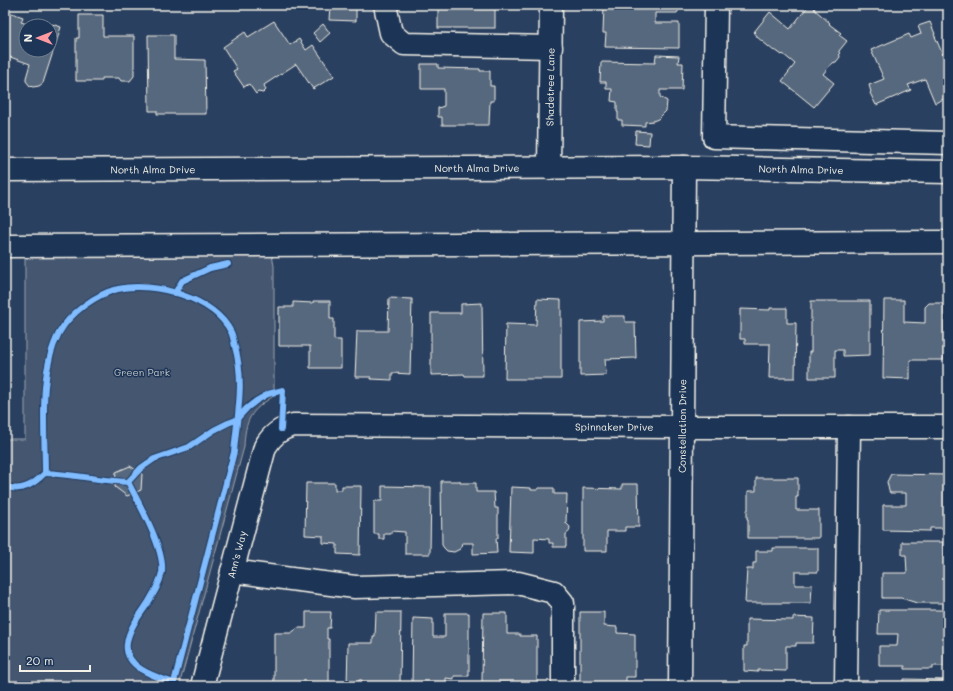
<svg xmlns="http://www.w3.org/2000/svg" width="953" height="691" viewBox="0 0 953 691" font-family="Mali,sans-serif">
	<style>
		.green { fill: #445771; stroke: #9ca4ac }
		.building { fill: #56677d; stroke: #f4f1e8 }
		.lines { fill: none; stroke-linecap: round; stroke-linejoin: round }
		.minor-casing { stroke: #f4f1e8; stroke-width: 25 }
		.major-casing { stroke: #f4f1e8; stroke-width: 25 }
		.minor { stroke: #1d3557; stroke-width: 22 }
		.major { stroke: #1d3557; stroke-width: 22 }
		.cycleway-casing { stroke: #1d3557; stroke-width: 8 }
		.cycleway { stroke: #80bcff; stroke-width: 6 }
		.labels { text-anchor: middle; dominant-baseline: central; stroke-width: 3; stroke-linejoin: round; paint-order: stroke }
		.street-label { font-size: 10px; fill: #f4f1e8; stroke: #1d3557 }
		.park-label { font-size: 10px; fill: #bfc3c4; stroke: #1d3557 }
	</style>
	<rect width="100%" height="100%" fill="#2a4060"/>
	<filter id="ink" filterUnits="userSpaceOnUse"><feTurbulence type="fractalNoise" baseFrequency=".025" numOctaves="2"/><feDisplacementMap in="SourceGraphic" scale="8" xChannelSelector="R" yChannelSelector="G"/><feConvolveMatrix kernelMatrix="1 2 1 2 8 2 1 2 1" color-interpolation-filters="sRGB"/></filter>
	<g filter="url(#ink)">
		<path class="green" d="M272,255l2,11v130c-23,14 -29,23 -30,51l-65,239h-174v-247h20v-183z"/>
		<g class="building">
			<polygon points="330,5 356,5 356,21 329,20"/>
			<rect x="438" y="5" width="57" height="23"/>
			<polygon points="604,5 682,5 677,13 655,13 655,23 679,23 679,48 605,47 606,33 603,33"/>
			<polygon points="809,5 815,5 816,6 814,9 830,23 829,24 841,33 839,35 847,41 839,51 840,57 836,62 832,63 823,74 834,83 814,107 782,81 795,64 783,54 782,55 775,50 774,51 757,37 757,36 754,32 770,12 790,29"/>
			<polygon points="6,11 23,17 21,22 30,25 31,22 45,26 26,26 26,50 50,50 50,28 52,24 61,27 43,83 39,86 33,87 30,86 26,81 26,78 30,64 10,57 5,71"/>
			<polygon points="79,15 103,15 103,36 134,36 134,76 130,81 121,81 119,78 102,78 102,81 76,81 76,38 79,38"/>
			<polygon points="274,21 290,45 299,39 306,50 313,45 334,76 313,89 296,64 264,85 266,90 263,93 258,92 256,94 249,84 244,87 233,71 237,69 223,47 245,32 248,37"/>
			<polygon points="930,22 935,34 934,34 948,67 948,97 935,103 925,79 908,85 911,90 876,105 870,93 871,92 869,85 884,79 871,50 909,34 911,38 921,34 918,26"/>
			<polygon points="323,24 330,33 320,42 313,33"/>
			<polygon points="148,35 174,35 174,59 205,60 206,114 157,114 157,111 149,111"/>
			<polygon points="656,55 679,56 678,63 683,63 682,90 660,90 660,97 667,101 666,111 658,119 653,121 645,122 645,126 622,125 622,120 618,120 618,112 617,112 617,102 611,101 612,89 606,89 606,82 600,82 601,62 655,63"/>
			<polygon points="421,64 438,64 438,68 480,69 480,71 490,71 490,86 494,86 494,101 490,101 489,125 442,125 442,117 438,117 438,108 444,106 444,89 421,89"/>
			<polygon points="636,131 650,132 649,145 635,144"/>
			<polygon points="389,298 412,299 410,374 392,373 392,380 371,379 371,377 355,377 357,331 388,331"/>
			<polygon points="537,299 561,300 561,379 505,379 506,324 536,325"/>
			<polygon points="884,300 904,300 904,322 925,323 925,307 929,303 941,303 945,307 944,360 910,360 910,379 883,378"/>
			<polygon points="313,301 330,301 330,319 334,319 334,340 341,340 341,368 310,368 310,346 279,346 279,307 293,307 293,302 313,303"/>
			<polygon points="811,301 870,301 870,355 843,356 843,350 835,350 835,378 809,378 809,352 811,352"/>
			<polygon points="482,303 483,376 465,376 464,374 431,375 431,313 461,313 461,304"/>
			<polygon points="770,308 787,308 787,323 796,323 795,378 769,378 770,344 745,344 745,339 740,339 740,309 770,310"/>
			<polygon points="603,316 625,316 625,322 635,322 636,358 605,359 606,375 580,376 580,322 603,321"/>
			<polygon points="130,466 142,474 141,490 127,496 115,487 116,472"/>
			<polygon points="891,474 948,475 947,528 930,528 930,531 883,530 883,505 906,505 906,493 890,493 889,491 887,482"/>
			<polygon points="756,478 798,478 798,497 796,497 796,510 819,510 819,538 748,538 748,519 747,519 747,510 748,510 748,491 756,491"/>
			<polygon points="441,481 460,481 460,483 476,483 476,492 494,492 495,508 498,508 498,538 496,538 497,553 473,554 473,543 462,543 460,549 454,552 447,551 444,548 442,545"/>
			<polygon points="306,483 335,483 335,490 342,490 342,486 361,486 360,555 337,554 337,544 323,543 323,536 305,535"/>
			<polygon points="622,484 638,484 639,527 625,527 625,531 607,531 607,551 583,551 583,488 622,489"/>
			<polygon points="382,486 431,487 430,554 405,554 405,532 391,531 391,534 384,534 384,539 379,539 379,534 374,534 374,501 382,501"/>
			<polygon points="511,487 531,488 531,490 538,490 538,488 554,488 554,494 567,494 566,523 570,527 569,532 566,534 566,547 553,547 553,543 549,543 549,539 534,538 534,553 509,552"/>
			<polygon points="902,542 943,542 943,555 946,555 946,558 948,558 948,603 917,603 901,598 882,598 882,573 907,573 906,555 902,555"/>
			<polygon points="773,548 818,548 818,572 795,572 795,585 812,585 811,603 745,603 747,569 753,569 753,563 756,563 756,551 773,551"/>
			<polygon points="879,610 948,610 948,666 933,666 933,669 905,669 905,666 879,666 879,646 897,646 898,634 878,634"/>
			<polygon points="306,612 331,612 330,628 327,628 327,639 329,639 329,683 302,683 302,686 274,685 274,633 291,633 298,628 306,628"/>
			<polygon points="376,612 401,612 400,686 362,686 362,680 359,680 359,686 347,686 348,643 373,643 373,637 375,637"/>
			<polygon points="580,612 604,612 604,626 617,627 617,633 635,634 635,677 626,677 626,686 580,686"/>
			<polygon points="445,613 469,613 469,676 454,676 454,679 446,678 446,686 412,685 413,618 433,619 433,637 445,637"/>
			<polygon points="483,613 507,613 507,634 520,634 520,636 537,636 537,686 509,686 509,683 482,682"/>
			<polygon points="793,617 814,618 813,643 796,643 796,646 786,646 786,671 758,670 758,672 744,671 744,646 747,646 747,619 793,620"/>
			<polygon points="903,679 948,680 948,686 903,686"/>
		</g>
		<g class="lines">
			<defs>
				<g id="minor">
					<polyline points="385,5 391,33 404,44 551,47"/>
					<polyline points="716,5 714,137 948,143"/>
					<path id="s1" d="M549,168l2,-163"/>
					<polyline points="232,571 291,579 355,587 518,583 554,592 563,603 563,686"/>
					<path id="s2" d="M202,686l63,-239c7,-12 15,-18 28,-22l389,2h266"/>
					<path id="s3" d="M680,686l4,-519"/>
					<polyline points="846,686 849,427"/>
				</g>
				<g id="major">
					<path id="s4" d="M5,170l679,-3 264,5"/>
					<polyline points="5,246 948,242"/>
				</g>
			</defs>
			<use href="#minor" class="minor-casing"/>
			<use href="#major" class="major-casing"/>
			<use href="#minor" class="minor"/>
			<use href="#major" class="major"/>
			<defs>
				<g id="cycleway">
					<polyline points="175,293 182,281 210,268 228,264"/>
					<path d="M45,473c29,1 55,8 83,9 11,21 37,68 34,90 -2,11 -8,21 -14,31 -8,12 -19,25 -21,40 -4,25 30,34 47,40"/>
					<polyline points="128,482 141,468 154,459 189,447 214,430 228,423 236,420 247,408 256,401 268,394 283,390 281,429"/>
					<path d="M5,486c16,7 29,-2 40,-13 0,-44 -7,-100 14,-140 11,-20 37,-39 59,-44 36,-8 96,9 113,43 2,4 3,10 4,15 10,35 2,69 -1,105l-61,234"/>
				</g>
			</defs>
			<use href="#cycleway" class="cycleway-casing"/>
			<use href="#cycleway" class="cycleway"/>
		</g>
	</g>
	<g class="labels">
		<g class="street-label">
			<text stroke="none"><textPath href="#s1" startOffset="81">Shadetree Lane</textPath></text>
			<text stroke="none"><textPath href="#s4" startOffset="472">North Alma Drive</textPath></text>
			<text stroke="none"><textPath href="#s4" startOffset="148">North Alma Drive</textPath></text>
			<text stroke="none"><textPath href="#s4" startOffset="796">North Alma Drive</textPath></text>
			<text stroke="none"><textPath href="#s3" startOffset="260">Constellation Drive</textPath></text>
			<text stroke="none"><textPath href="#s2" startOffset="605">Spinnaker Drive</textPath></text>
			<text stroke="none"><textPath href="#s2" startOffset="136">Ann's Way</textPath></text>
		</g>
		<g class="park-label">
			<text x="142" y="372">Green Park</text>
		</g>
	</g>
	<rect width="953" height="691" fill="none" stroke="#1d3557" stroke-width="20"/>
	<rect x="10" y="10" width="933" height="671" fill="none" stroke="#f4f1e8" stroke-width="1.5" filter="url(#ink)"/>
	<g transform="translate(38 38) rotate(270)"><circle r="19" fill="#1d3557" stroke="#738091"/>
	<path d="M0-3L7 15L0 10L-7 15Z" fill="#ff9aa2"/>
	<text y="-6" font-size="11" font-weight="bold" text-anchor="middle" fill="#f4f1e8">N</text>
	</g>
	<path d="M20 665v6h70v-6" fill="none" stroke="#f4f1e8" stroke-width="2"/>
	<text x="26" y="665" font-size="12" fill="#f4f1e8" stroke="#1d3557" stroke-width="3" paint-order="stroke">20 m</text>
</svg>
